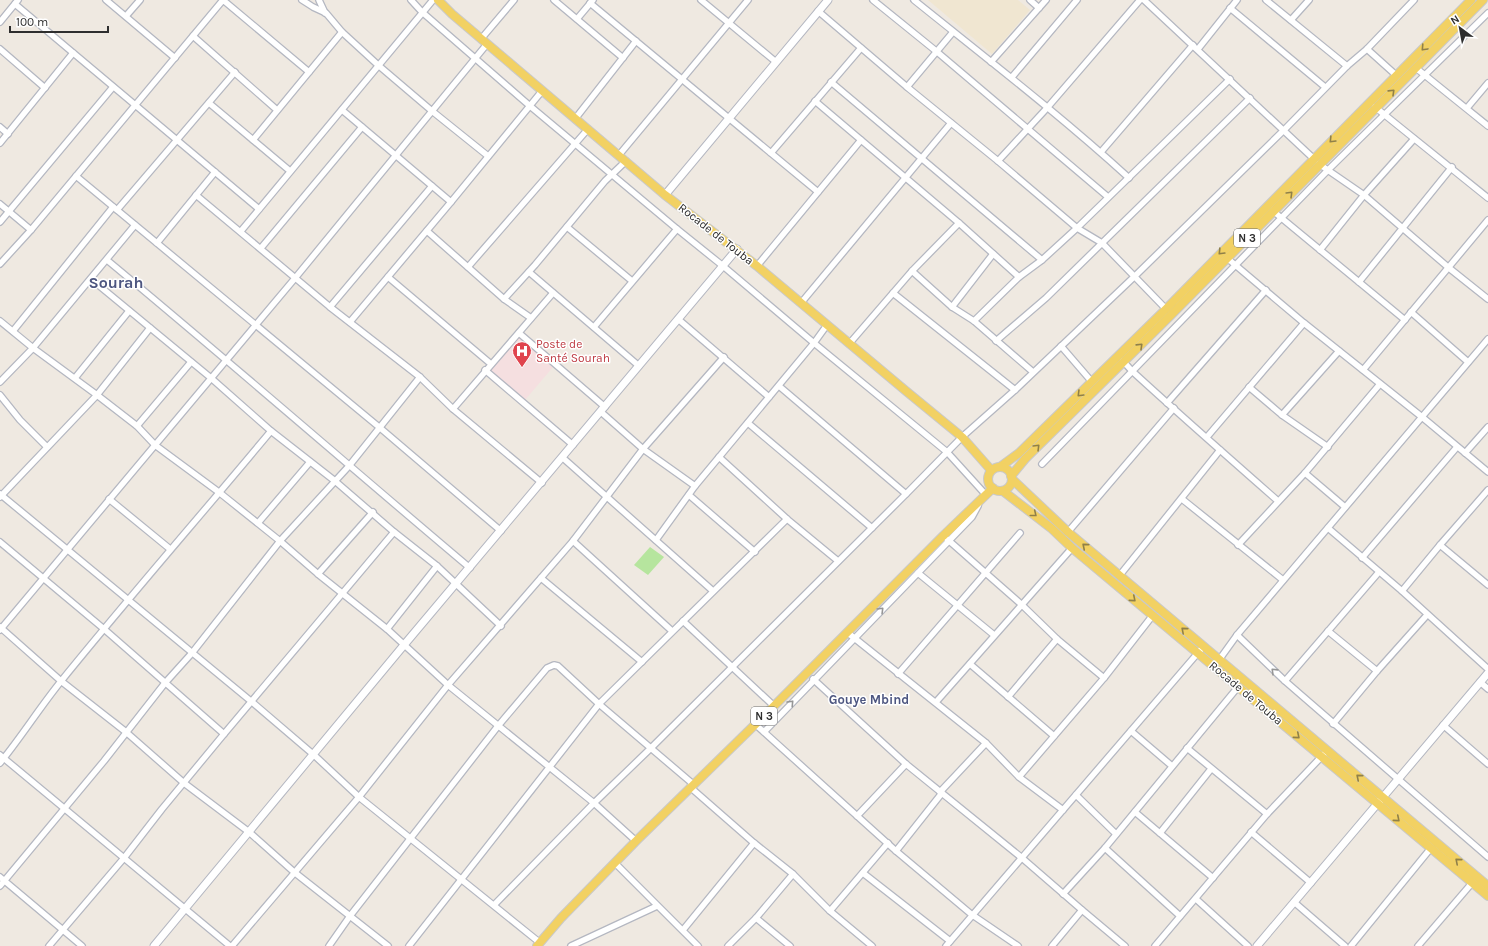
<svg xmlns="http://www.w3.org/2000/svg" width="1488" height="946" viewBox="0 0 1488 946" font-family="Karla,sans-serif">
	<style>
		.education { fill: #f0e6d1 }
		.medical { fill: #f5dfe0 }
		.green { fill: #b6e59e }
		.lines { fill: none; stroke-linecap: round; stroke-linejoin: round }
		.street-casing { stroke: #b4b7c1; stroke-width: 8 }
		.secondary-casing { stroke: #b4b7c1; stroke-width: 9 }
		.primary-casing { stroke: #c9c9c9; stroke-width: 10 }
		.street { stroke: #fff; stroke-width: 5.5 }
		.secondary { stroke: #fff; stroke-width: 7 }
		.primary { stroke: #f2d163; stroke-width: 8 }
		.oneway { stroke: #908048 }
		.oneway2 { stroke: #969696 }
		.labels { text-anchor: middle; dominant-baseline: central; stroke-width: 3; stroke-linejoin: round; paint-order: stroke }
		.shield { fill: #fff; stroke: #6d6d6d; stroke-width: 1 }
		.shield-label { font-size: 11px; font-weight: bold; fill: #2e2e2e }
		.street-label { font-size: 12px; fill: #2e2e2e; stroke: #fff }
		.health-label { font-size: 12px; fill: #be3a42; stroke: #fff; text-anchor: start }
		.neighbourhood-label { font-size: 13px; font-weight: bold; fill: #4d5680; stroke: #fff }
		.district-label { font-size: 16px; font-weight: bold; fill: #4d5680; stroke: #fff }
	</style>
	<rect width="100%" height="100%" fill="#efe9e1"/>
	<polygon class="education" points="928,0 1018,0 1030,10 992,54"/>
	<polygon class="medical" points="520,336 554,366 525,400 490,370"/>
	<polygon class="green" points="650,547 664,557 648,575 634,565"/>
	<g class="lines">
		<defs>
			<g id="street">
				<polyline points="106,0 175,58"/>
				<polyline points="302,0 313,7 326,13 342,32 378,65 432,111 488,156"/>
				<polyline points="319,0 325,13"/>
				<polyline points="411,0 422,12 530,106 677,229 723,266 814,343 947,452 986,495"/>
				<polyline points="554,0 623,58"/>
				<polyline points="701,0 776,62"/>
				<polyline points="873,0 936,51 1108,197"/>
				<path d="M914,0c72,58 146,115 215,178"/>
				<polyline points="1030,0 1039,8"/>
				<polyline points="1144,0 1314,159"/>
				<polyline points="1266,0 1347,66"/>
				<polyline points="590,3 818,192"/>
				<polyline points="15,4 259,209"/>
				<polyline points="1230,8 1325,87"/>
				<polyline points="818,11 907,87 998,161 1077,228 1102,243 1166,309"/>
				<polyline points="126,16 140,0"/>
				<polyline points="577,19 593,0"/>
				<polyline points="1291,20 1309,0"/>
				<polyline points="0,22 18,0"/>
				<polyline points="193,36 277,110"/>
				<polyline points="481,39 514,0"/>
				<polyline points="0,49 45,88"/>
				<polyline points="1198,49 1237,0"/>
				<polyline points="1367,49 1397,76"/>
				<polyline points="991,62 1046,0"/>
				<polyline points="1416,68 1488,126"/>
				<polyline points="1012,77 1077,0"/>
				<polyline points="831,82 1042,260"/>
				<polyline points="907,87 953,32"/>
				<polyline points="815,101 959,223 1019,277"/>
				<polyline points="209,103 290,171"/>
				<polyline points="1375,107 1488,198"/>
				<polyline points="1467,108 1488,83"/>
				<polyline points="342,110 451,202"/>
				<polyline points="575,119 636,41"/>
				<polyline points="0,127 8,134"/>
				<polyline points="253,140 342,32"/>
				<polyline points="0,143 73,53"/>
				<polyline points="1101,152 1193,45"/>
				<polyline points="771,153 861,48"/>
				<polyline points="619,155 748,0"/>
				<polyline points="998,161 1047,108 1140,0"/>
				<polyline points="1319,164 1364,195 1449,268 1488,299"/>
				<polyline points="76,176 379,427 501,531"/>
				<polyline points="196,195 330,307 420,377 453,409 542,483"/>
				<polyline points="0,204 31,230"/>
				<polyline points="117,210 235,72"/>
				<polyline points="1273,211 1405,320"/>
				<polyline points="0,222 113,87"/>
				<polyline points="567,227 632,281"/>
				<polyline points="241,231 433,0"/>
				<polyline points="427,231 504,299 531,318"/>
				<polyline points="157,243 215,172"/>
				<polyline points="261,248 362,127"/>
				<polyline points="1320,250 1364,195 1414,139"/>
				<polyline points="1227,258 1304,323 1422,417 1488,472"/>
				<path d="M107,260c122,101 242,206 363,308"/>
				<polyline points="0,264 31,230 223,0 309,72"/>
				<polyline points="757,266 861,140"/>
				<polyline points="468,267 588,129"/>
				<polyline points="912,271 952,307 974,321 1033,372"/>
				<polyline points="529,272 639,366"/>
				<polyline points="388,277 491,364"/>
				<polyline points="91,279 211,378 271,431 335,481 394,532 437,566 501,626"/>
				<polyline points="1359,282 1452,167"/>
				<polyline points="893,293 1015,390"/>
				<polyline points="504,299 535,265 605,181 626,161"/>
				<polyline points="801,303 951,123"/>
				<polyline points="330,307 432,186"/>
				<polyline points="952,307 993,254"/>
				<polyline points="1411,312 1468,362"/>
				<polyline points="678,319 769,397"/>
				<polyline points="0,321 33,348 97,395 137,426 155,445 220,493 280,541 318,574 387,629 448,685 594,803 636,841"/>
				<polyline points="974,321 1019,277 1042,260 1077,228 1230,79"/>
				<polyline points="350,322 451,202 542,91"/>
				<polyline points="594,327 677,229"/>
				<polyline points="13,331 113,207"/>
				<polyline points="519,333 605,407"/>
				<polyline points="996,341 1046,298 1250,98"/>
				<polyline points="849,344 912,271 959,223"/>
				<polyline points="1061,346 1092,382"/>
				<path d="M1123,361l9,10c48,44 97,87 146,130"/>
				<polyline points="485,370 573,445"/>
				<polyline points="1363,370 1488,220"/>
				<polyline points="75,378 129,311"/>
				<polyline points="0,382 33,348 135,225"/>
				<polyline points="779,386 906,494"/>
				<polyline points="1249,387 1282,415 1328,447"/>
				<polyline points="0,395 20,420 47,447"/>
				<polyline points="1167,403 1266,290"/>
				<polyline points="453,409 553,293"/>
				<polyline points="601,412 643,449 695,486"/>
				<polyline points="1282,415 1339,351"/>
				<polyline points="748,423 872,528"/>
				<polyline points="137,426 191,362"/>
				<polyline points="1207,437 1304,323"/>
				<polyline points="1465,453 1488,427"/>
				<polyline points="719,457 787,519 838,561"/>
				<polyline points="563,458 713,591"/>
				<polyline points="1042,464 1328,170 1488,13"/>
				<polyline points="1305,473 1345,507"/>
				<polyline points="0,494 252,702 314,755 359,797 539,942"/>
				<polyline points="689,495 755,552"/>
				<polyline points="0,497 97,395 150,328"/>
				<polyline points="109,499 170,549"/>
				<polyline points="1182,499 1283,580"/>
				<polyline points="258,523 310,462"/>
				<polyline points="1328,528 1402,591 1488,669"/>
				<polyline points="1068,532 1174,408"/>
				<polyline points="947,539 1021,604 1057,639 1104,678"/>
				<polyline points="656,540 695,486 814,343 827,325"/>
				<polyline points="573,541 672,631"/>
				<polyline points="0,542 104,629 224,734"/>
				<polyline points="1238,545 1305,473 1380,384"/>
				<polyline points="1440,545 1488,585"/>
				<polyline points="1362,558 1457,447"/>
				<polyline points="918,573 994,635"/>
				<polyline points="318,574 373,512"/>
				<polyline points="1120,575 1220,450"/>
				<polyline points="541,578 642,662"/>
				<polyline points="1402,591 1440,545 1488,490"/>
				<polyline points="683,621 774,706"/>
				<polyline points="0,627 61,681 126,732 184,783 249,832 294,872 388,946"/>
				<polyline points="387,629 437,566"/>
				<polyline points="0,630 296,277 487,44"/>
				<polyline points="1328,631 1377,671"/>
				<polyline points="848,633 986,743 1019,777 1063,810"/>
				<polyline points="1237,635 1285,681 1488,857"/>
				<polyline points="1219,660 1237,635 1488,339"/>
				<polyline points="970,664 1054,736"/>
				<polyline points="898,674 1020,533"/>
				<polyline points="813,679 906,764 1022,858 1082,910 1125,946"/>
				<polyline points="1285,681 1379,572"/>
				<polyline points="1480,682 1488,689"/>
				<polyline points="1008,697 1057,639"/>
				<polyline points="936,702 1072,548"/>
				<polyline points="755,724 896,851 971,914 1018,946"/>
				<polyline points="1333,724 1377,671 1427,615"/>
				<polyline points="1443,725 1488,764"/>
				<polyline points="1131,731 1172,766"/>
				<polyline points="764,732 972,517 978,506 979,502"/>
				<polyline points="1187,748 1267,814"/>
				<polyline points="0,755 230,946"/>
				<path d="M0,763c22,-27 40,-56 62,-83 68,-84 140,-166 209,-249"/>
				<polyline points="1019,777 1104,678 1153,615"/>
				<polyline points="690,787 754,843 793,874 830,911 872,946"/>
				<polyline points="940,792 986,743"/>
				<polyline points="1076,795 1116,834"/>
				<polyline points="1135,812 1213,878"/>
				<polyline points="857,816 906,764"/>
				<polyline points="1251,832 1311,883"/>
				<polyline points="1160,833 1211,769"/>
				<polyline points="1105,848 1180,916"/>
				<polyline points="896,851 942,793"/>
				<polyline points="615,863 698,946"/>
				<polyline points="863,873 950,941"/>
				<polyline points="0,877 82,946"/>
				<polyline points="0,886 104,761 165,683 192,653 280,541 349,466 420,377"/>
				<polyline points="1063,894 1105,848 1238,687"/>
				<polyline points="1196,899 1248,946"/>
				<polyline points="1294,902 1345,946"/>
				<polyline points="494,905 594,803 651,748 906,494 962,437 1015,390 1135,276 1284,130 1347,66 1367,49 1414,0"/>
				<polyline points="830,911 888,843"/>
				<polyline points="756,918 790,946"/>
				<polyline points="683,930 754,843"/>
				<polyline points="49,946 124,858 162,809 224,734 394,532"/>
				<polyline points="232,946 359,797 448,685 573,541 643,449 724,357"/>
				<polyline points="329,946 350,916 498,726 547,668 554,665 558,666 599,704 693,784"/>
				<polyline points="409,946 599,704 787,519"/>
				<polyline points="571,946 657,906"/>
				<polyline points="728,946 756,918 793,874"/>
				<polyline points="946,946 1203,647"/>
				<polyline points="1052,946 1082,910"/>
				<polyline points="1155,946 1267,814 1324,754"/>
				<polyline points="1351,946 1431,848"/>
				<polyline points="1418,946 1472,883"/>
			</g>
			<g id="secondary">
				<polyline points="665,195 828,0"/>
				<polyline points="154,946 404,645 737,249"/>
				<polyline points="1257,946 1488,673"/>
			</g>
			<g id="primary">
				<polyline points="438,0 452,14 665,195 757,266 906,391 962,437 991,470"/>
				<polyline points="1000,467 1019,453 1166,309 1471,0"/>
				<circle cx="1000" cy="479" r="12"/>
				<polyline points="1011,476 1025,459 1171,315 1483,0"/>
				<polyline points="1012,479 1068,532 1488,886"/>
				<polyline points="1003,491 1051,528 1072,548 1488,896"/>
				<polyline points="537,946 561,918 636,841 774,706 943,536 993,488"/>
			</g>
		</defs>
		<use href="#street" class="street-casing"/>
		<use href="#secondary" class="secondary-casing"/>
		<use href="#primary" class="primary-casing"/>
		<use href="#street" class="street"/>
		<use href="#secondary" class="secondary"/>
		<use href="#primary" class="primary"/>
	</g>
	<defs><path id="oneway-chevron" d="M-2-3.5L2.5 0L-2 3.5" fill="none" stroke-width="1.6" stroke-linecap="round" stroke-linejoin="round"/></defs>
	<g class="oneway">
		<use href="#oneway-chevron" transform="translate(1424 48) rotate(133)"/>
		<use href="#oneway-chevron" transform="translate(1392 92) rotate(-44)"/>
		<use href="#oneway-chevron" transform="translate(1332 140) rotate(134)"/>
		<use href="#oneway-chevron" transform="translate(1290 194) rotate(-45)"/>
		<use href="#oneway-chevron" transform="translate(1221 252) rotate(134)"/>
		<use href="#oneway-chevron" transform="translate(1140 346) rotate(-44)"/>
		<use href="#oneway-chevron" transform="translate(1080 394) rotate(135)"/>
		<use href="#oneway-chevron" transform="translate(1037 447) rotate(-45)"/>
		<use href="#oneway-chevron" transform="translate(1034 514) rotate(39)"/>
		<use href="#oneway-chevron" transform="translate(1085 546) rotate(-140)"/>
		<use href="#oneway-chevron" transform="translate(1133 599) rotate(40)"/>
		<use href="#oneway-chevron" transform="translate(1184 630) rotate(-139)"/>
		<use href="#oneway-chevron" transform="translate(1297 736) rotate(40)"/>
		<use href="#oneway-chevron" transform="translate(1359 777) rotate(-140)"/>
		<use href="#oneway-chevron" transform="translate(1397 819) rotate(40)"/>
		<use href="#oneway-chevron" transform="translate(1458 861) rotate(-139)"/>
	</g>
	<g class="oneway2">
		<use href="#oneway-chevron" transform="translate(881 610) rotate(-45)"/>
		<use href="#oneway-chevron" transform="translate(1274 671) rotate(-136)"/>
		<use href="#oneway-chevron" transform="translate(791 703) rotate(-47)"/>
	</g>
	<defs>
		<symbol id="hospital-pin" viewBox="-11 -11 22 30"><path d="M0 17L-7.5 6A9.5 9.5 0 1 1 7.5 6Z" fill="#e0444e" stroke="#fff"/><path d="M-5-5h3v3.5h4V-5h3V5h-3V1.5h-4V5h-3Z" fill="#fff"/></symbol>
	</defs>
	<g fill-rule="evenodd">
		<use href="#hospital-pin" x="511" y="340" width="22" height="30"/>
	</g>
	<g class="labels">
		<g class="shield">
			<rect x="1234" y="229" width="26" height="18" rx="3"/>
			<rect x="751" y="707" width="26" height="18" rx="3"/>
		</g>
		<g class="shield-label">
			<text x="1247" y="238">N 3</text>
			<text x="764" y="716">N 3</text>
		</g>
		<g class="street-label">
			<text transform="translate(716 234) rotate(38)">Rocade de Touba</text>
			<text transform="translate(1246 693) rotate(40)">Rocade de Touba</text>
		</g>
		<g class="health-label">
			<text x="536" y="344">Poste de<tspan x="536" dy="14">Santé Sourah</tspan></text>
		</g>
		<g class="neighbourhood-label">
			<text x="869" y="699">Gouye Mbind</text>
		</g>
		<g class="district-label">
			<text x="116" y="282">Sourah</text>
		</g>
	</g>
	<g transform="translate(1460 28) rotate(328)" stroke="#ffffff" stroke-width="3" paint-order="stroke">
	<path d="M0-3L7 15L0 10L-7 15Z" fill="#2e2e2e"/>
	<text y="-6" font-size="11" font-weight="bold" text-anchor="middle" fill="#2e2e2e">N</text>
	</g>
	<path d="M10 26v6h98v-6" fill="none" stroke="#2e2e2e" stroke-width="2"/>
	<text x="16" y="26" font-size="12" fill="#2e2e2e" stroke="#ffffff" stroke-width="3" paint-order="stroke">100 m</text>
</svg>
